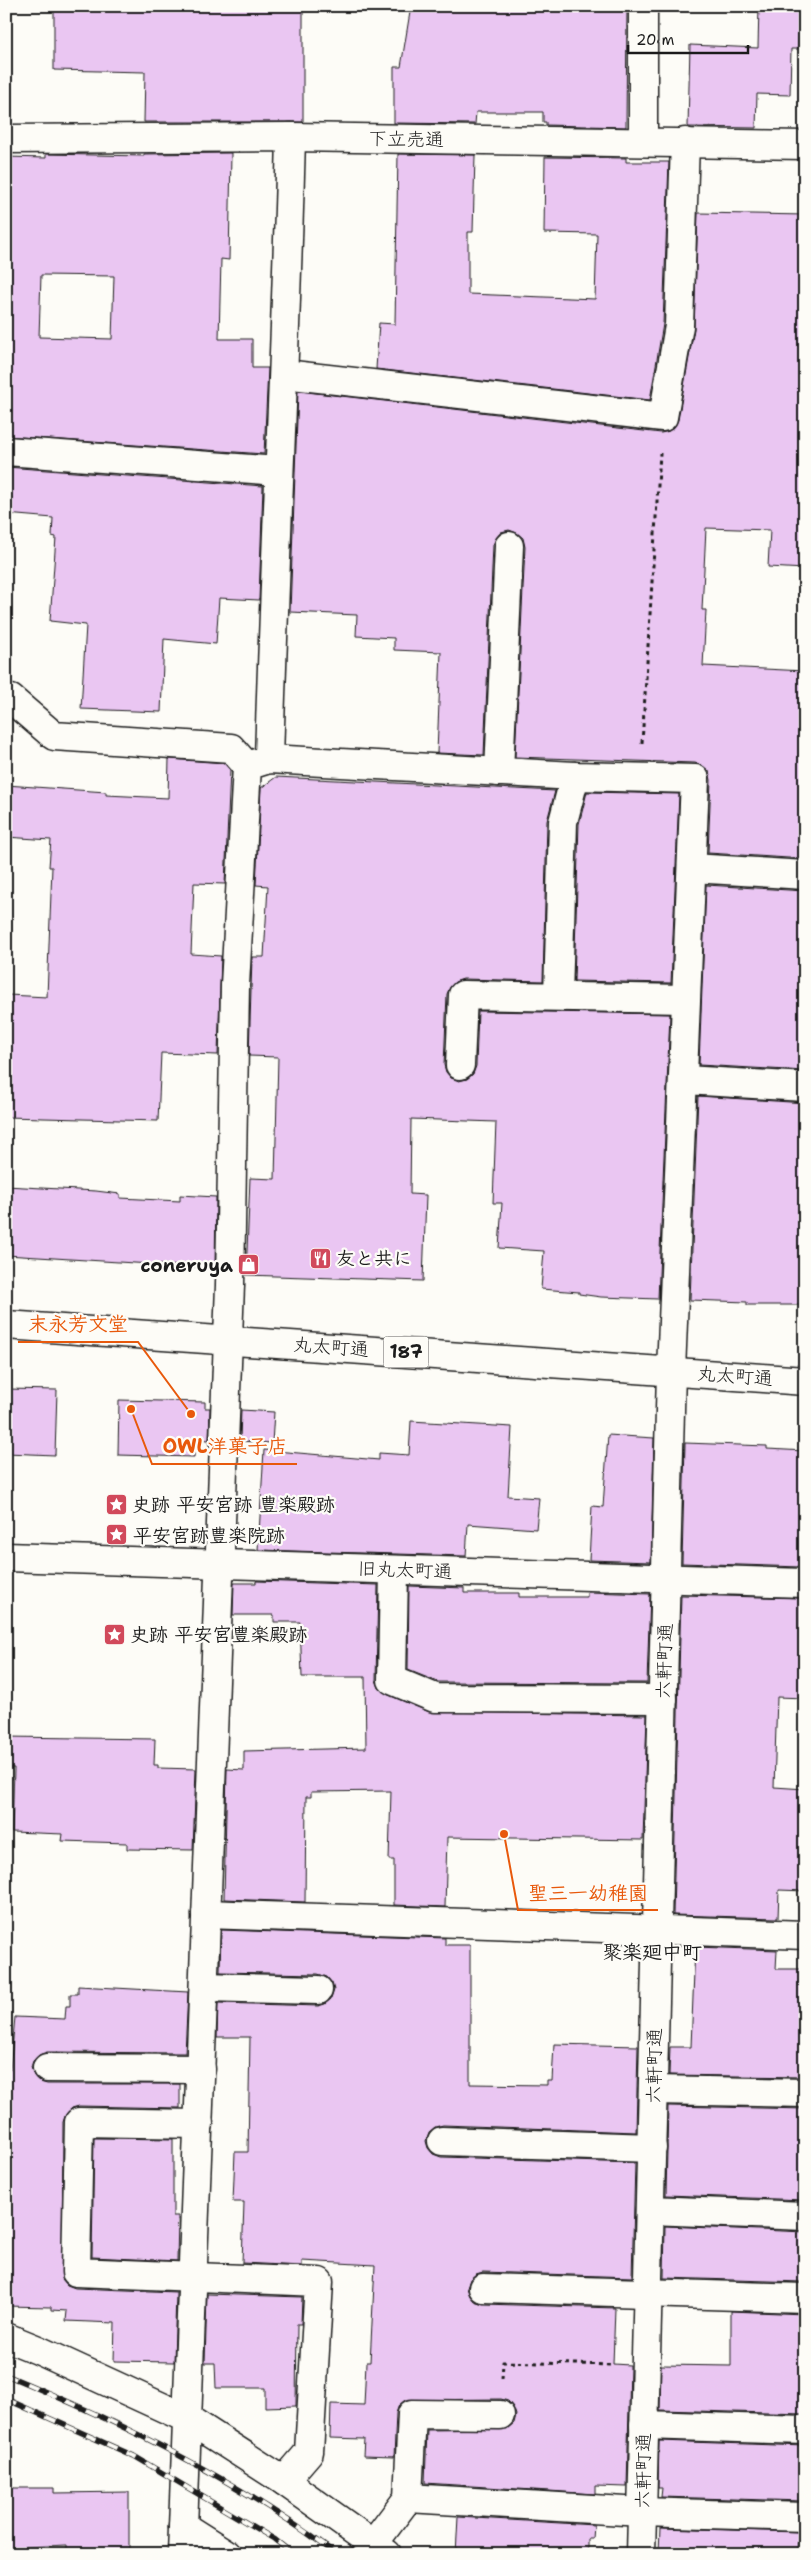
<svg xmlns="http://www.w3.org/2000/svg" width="811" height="2560" viewBox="0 0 811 2560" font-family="'Shantell Sans','Klee One',sans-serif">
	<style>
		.building { fill: #eac6f2; stroke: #1c1c1c; fill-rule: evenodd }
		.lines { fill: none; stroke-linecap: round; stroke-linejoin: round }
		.minor-casing { stroke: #1c1c1c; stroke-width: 31 }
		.major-casing { stroke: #1c1c1c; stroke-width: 31 }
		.path { stroke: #1c1c1c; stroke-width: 3; stroke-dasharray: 4 4; stroke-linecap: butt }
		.minor { stroke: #fdfcf7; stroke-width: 28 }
		.major { stroke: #fdfcf7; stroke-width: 28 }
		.rail-casing { stroke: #1c1c1c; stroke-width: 5.5 }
		.rail { stroke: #fdfcf7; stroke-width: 4; stroke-dasharray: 11; stroke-linecap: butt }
		.labels { text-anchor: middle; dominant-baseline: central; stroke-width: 4.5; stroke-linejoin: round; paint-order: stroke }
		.shield { fill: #fdfcf7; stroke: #605f5e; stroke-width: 1 }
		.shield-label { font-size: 18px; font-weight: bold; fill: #1c1c1c }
		.street-label { font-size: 19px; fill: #1c1c1c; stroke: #fdfcf7 }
		.poi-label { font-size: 19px; font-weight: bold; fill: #1c1c1c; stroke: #fdfcf7; text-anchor: start }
		.neighbourhood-label { font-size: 20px; font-weight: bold; fill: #1c1c1c; stroke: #fdfcf7 }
		.leader { fill: none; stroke: #e8590c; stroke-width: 2 }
		.callout-dot { fill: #e8590c; stroke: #fdfcf7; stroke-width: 2 }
		.callout-label { font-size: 20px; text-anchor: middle; font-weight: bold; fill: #e8590c; stroke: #fdfcf7; stroke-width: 4.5; stroke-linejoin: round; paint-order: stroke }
	</style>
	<rect width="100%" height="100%" fill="#fdfcf7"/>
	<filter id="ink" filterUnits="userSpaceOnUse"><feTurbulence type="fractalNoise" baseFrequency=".02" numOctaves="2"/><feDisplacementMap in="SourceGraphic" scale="10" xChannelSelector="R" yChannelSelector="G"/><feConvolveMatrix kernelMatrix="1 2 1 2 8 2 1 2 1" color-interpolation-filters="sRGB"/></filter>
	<g filter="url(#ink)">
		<g class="building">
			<polygon points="54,6 303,6 303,122 144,122 145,72 54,70"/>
			<polygon points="411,6 627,6 626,127 546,125 546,122 543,122 543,112 476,112 475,124 394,123 394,67 401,67"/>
			<polygon points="759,6 799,6 798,49 791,49 790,95 757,94 756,128 688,127 690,45 758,48"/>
			<path d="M231,153l-2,107 -8,-1 -2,80h33v29h16l-4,86 -258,-18v-279l40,1v-4l98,2v-2zM41,275l73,1 -2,63 -73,-2z"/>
			<polygon points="398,154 475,155 473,232 468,232 468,294 595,299 597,234 544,233 545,157 626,158 626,162 669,162 663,324 650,400 376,369 379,323 395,324"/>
			<polygon points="698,213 805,215 805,569 768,567 770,530 706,528 702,610 706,610 703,666 805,671 805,859 708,853 711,780 709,771 703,766 695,763 515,757 525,547 523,538 517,533 509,530 501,532 496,538 493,545 484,755 437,753 441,652 394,650 394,638 356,636 357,615 290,612 298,391 661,433 669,431 675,426 678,420 694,329"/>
			<polygon points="6,467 263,486 259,600 219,598 216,644 164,639 161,712 81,709 86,625 50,621 56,537 52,536 53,518 6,514"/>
			<polygon points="169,759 224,763 230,770 225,884 194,883 191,954 221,956 218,1055 161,1053 158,1121 6,1117 8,995 47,997 52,867 49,867 51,840 6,837 6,785 106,792 106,795 168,798"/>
			<polygon points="276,777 555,791 547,821 543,981 463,979 455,982 450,987 447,994 444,1065 446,1072 451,1078 459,1081 467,1079 473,1074 476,1066 478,1011 670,1014 658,1299 601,1297 579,1294 579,1292 541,1289 544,1251 499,1248 502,1203 493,1203 496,1122 411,1119 410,1194 426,1195 423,1281 246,1275 250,1178 275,1179 278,1057 249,1056 252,957 264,957 268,886 256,885 261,788"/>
			<polygon points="587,792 679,794 671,983 574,981 579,824"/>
			<polygon points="706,885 805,891 805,1071 699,1065"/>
			<polygon points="698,1096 805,1103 802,1305 747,1305 747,1302 690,1300"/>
			<polygon points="6,1186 96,1191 120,1194 120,1198 180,1201 180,1195 216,1197 215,1268 6,1255"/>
			<polygon points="6,1389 57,1390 55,1455 6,1453"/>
			<polygon points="119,1400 205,1402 205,1408 210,1408 209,1440 195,1439 194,1457 118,1455"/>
			<polygon points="241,1410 274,1412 272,1443 240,1441"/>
			<polygon points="411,1421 512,1427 508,1496 539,1498 536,1529 468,1524 466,1556 258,1550 264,1450 379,1460 379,1453 409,1455"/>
			<polygon points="608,1435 654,1438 651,1562 589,1560 592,1506 603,1507"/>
			<polygon points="685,1443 767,1446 767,1449 805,1451 805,1558 801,1558 801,1567 682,1563"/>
			<polygon points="256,1581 378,1585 376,1680 379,1688 386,1694 429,1712 647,1715 643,1840 447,1837 445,1907 394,1905 394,1860 389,1860 391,1791 311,1792 311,1797 306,1797 305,1902 224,1899 227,1769 244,1770 244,1751 366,1748 365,1677 302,1677 300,1622 274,1622 274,1615 233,1615 234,1583 256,1583"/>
			<polygon points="409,1586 464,1588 464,1593 519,1593 519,1597 587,1597 587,1592 650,1594 647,1683 438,1682 408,1670"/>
			<polygon points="681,1595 800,1598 800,1640 805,1640 805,1698 777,1697 774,1787 805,1789 805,1891 779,1890 778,1918 673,1915"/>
			<polygon points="6,1737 155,1739 154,1765 158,1765 158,1768 196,1769 193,1850 127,1849 127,1843 62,1841 63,1834 12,1832 14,1768 6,1768"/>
			<polygon points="221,1930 445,1938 445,1945 470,1945 470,2084 547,2085 547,2081 552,2081 554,2044 638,2046 636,2132 443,2125 435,2127 429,2132 426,2141 428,2148 433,2154 441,2157 635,2163 632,2277 483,2272 476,2274 470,2279 467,2288 470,2296 474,2301 483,2304 615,2308 613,2364 630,2365 627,2487 595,2486 595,2494 425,2483 427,2430 507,2429 514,2423 516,2415 513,2407 508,2401 501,2399 405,2400 399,2405 396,2413 394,2457 363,2456 364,2439 330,2438 331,2404 364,2405 366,2362 370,2362 375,2265 302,2261 302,2266 242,2263 244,2202 233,2202 235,2152 248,2152 250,2037 217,2037 218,2003 318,2006 325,2004 331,1999 334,1990 332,1983 327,1977 318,1974 220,1972"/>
			<polygon points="695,1947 777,1950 776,1969 805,1969 805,2077 669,2075 670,2047 691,2047"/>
			<polygon points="78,1986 188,1992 185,2053 47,2052 39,2055 33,2061 31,2067 34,2076 40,2082 47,2084 180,2084 180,2108 79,2106 72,2108 66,2114 63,2122 62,2279 67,2285 75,2288 176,2292 174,2362 114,2361 115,2323 66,2321 67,2311 51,2310 51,2307 6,2306 9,2186 6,2186 6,2070 10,2070 15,2017 65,2019 66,2006 70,2006 70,1994 78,1994"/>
			<polygon points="668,2106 805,2109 805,2200 666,2195"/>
			<polygon points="94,2138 173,2139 173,2216 178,2216 177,2261 92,2257"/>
			<polygon points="665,2226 805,2232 804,2282 664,2278"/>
			<polygon points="207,2294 302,2297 301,2324 297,2324 296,2406 265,2407 265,2388 216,2388 215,2363 205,2363"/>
			<polygon points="731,2311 804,2314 805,2414 660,2410 661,2365 731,2366"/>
			<polygon points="659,2441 805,2446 805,2501 661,2497 662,2488 658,2488"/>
			<polygon points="6,2488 54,2488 54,2493 129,2492 129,2554 67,2554 67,2545 6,2548"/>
			<polygon points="458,2517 594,2525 593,2539 588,2539 588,2554 456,2554"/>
			<polygon points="660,2528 798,2532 797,2554 659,2554"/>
		</g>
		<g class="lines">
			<defs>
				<g id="minor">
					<polyline points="643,6 643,141"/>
					<polyline points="6,139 291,137 805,145"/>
					<polyline points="284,374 663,417 679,326 685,142"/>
					<polyline points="6,451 278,471"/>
					<polyline points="6,699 11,699 54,736 231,748 247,766"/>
					<path d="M269,759c6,-207 17,-415 22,-622"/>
					<polyline points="499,772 509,546"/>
					<polyline points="692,868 805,875"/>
					<polyline points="558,996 563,822 575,776"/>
					<polyline points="460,1065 463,995 686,999"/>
					<polyline points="685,1080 805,1087"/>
					<polyline points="6,1557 805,1583"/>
					<polyline points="394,1570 392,1680 435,1698 663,1699"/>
					<polyline points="206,1914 805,1935"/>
					<polyline points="204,1987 318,1990"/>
					<polyline points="47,2068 201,2069"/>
					<polyline points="653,2090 805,2093"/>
					<polyline points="199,2124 79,2122 76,2272 319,2282 309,2452 284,2481"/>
					<polyline points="442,2141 652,2148"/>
					<polyline points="650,2210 805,2216"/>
					<polyline points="483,2288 805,2298"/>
					<polyline points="6,2337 38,2350 188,2419 284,2481 387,2554"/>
					<polyline points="644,2425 805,2430"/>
					<polyline points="408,2498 642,2512 805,2517"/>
					<polyline points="183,2526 227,2554"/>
					<polyline points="374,2543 408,2498 412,2414 500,2415"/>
					<polyline points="182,2554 230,1285 235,985 247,766 269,759 575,776 695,779 671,1371 641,2554"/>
				</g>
				<polyline id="major" points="6,1325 805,1381"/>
			</defs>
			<use href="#minor" class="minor-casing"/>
			<use href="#major" class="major-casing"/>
			<g class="path">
				<polyline points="642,743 660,453"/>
				<polyline points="502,2379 503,2362 612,2365"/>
			</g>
			<use href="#minor" class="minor"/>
			<use href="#major" class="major"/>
			<defs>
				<g id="rail">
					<path d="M6,2375c116,48 230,104 330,179"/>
					<polyline points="6,2399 134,2456 274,2539 293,2554"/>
				</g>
			</defs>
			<use href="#rail" class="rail-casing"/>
			<use href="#rail" class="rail"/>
		</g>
	</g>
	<defs>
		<symbol id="restaurant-square" viewBox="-11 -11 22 22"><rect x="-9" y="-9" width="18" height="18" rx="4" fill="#d1495b" stroke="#fdfcf7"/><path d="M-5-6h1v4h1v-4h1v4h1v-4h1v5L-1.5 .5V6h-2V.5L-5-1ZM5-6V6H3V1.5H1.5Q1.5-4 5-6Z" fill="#fff"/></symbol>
		<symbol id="shop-square" viewBox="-11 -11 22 22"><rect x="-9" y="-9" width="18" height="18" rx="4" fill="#d1495b" stroke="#fdfcf7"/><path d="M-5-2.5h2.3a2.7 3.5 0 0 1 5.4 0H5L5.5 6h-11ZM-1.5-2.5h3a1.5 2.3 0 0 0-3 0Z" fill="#fff"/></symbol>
		<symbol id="sight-square" viewBox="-11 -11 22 22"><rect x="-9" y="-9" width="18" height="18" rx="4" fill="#d1495b" stroke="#fdfcf7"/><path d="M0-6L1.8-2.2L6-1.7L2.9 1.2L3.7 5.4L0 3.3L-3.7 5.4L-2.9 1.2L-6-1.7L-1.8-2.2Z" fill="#fff"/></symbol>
	</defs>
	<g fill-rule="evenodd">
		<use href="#restaurant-square" x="308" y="1246" width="25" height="25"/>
		<use href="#shop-square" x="236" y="1252" width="25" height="25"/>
		<use href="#sight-square" x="104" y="1492" width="25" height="25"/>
		<use href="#sight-square" x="104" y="1522" width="25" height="25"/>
		<use href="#sight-square" x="102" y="1622" width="25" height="25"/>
	</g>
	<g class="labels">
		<rect class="shield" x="383.5" y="1336.5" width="45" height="31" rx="4"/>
		<g class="shield-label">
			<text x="406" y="1352">187</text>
		</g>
		<g class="street-label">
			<text transform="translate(406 139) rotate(1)">下立売通</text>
			<text transform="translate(331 1347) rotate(4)">丸太町通</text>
			<text transform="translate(735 1376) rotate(4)">丸太町通</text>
			<text transform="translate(405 1570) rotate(2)">旧丸太町通</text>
			<text transform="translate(664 1661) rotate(-88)">六軒町通</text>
			<text transform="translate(654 2066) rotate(-89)">六軒町通</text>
			<text transform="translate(643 2471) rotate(-89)">六軒町通</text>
		</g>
		<g class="poi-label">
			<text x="336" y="1258">友と共に</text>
			<text x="233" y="1265" text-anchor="end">coneruya</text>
			<text x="132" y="1504">史跡 平安宮跡 豊楽殿跡</text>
			<text x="133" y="1535">平安宮跡豊楽院跡</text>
			<text x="130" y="1634">史跡 平安宮豊楽殿跡</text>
		</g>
		<g class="neighbourhood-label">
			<text x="652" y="1952">聚楽廻中町</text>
		</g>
	</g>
	<path class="leader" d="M191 1414L138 1342H18M131 1409L152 1464H297M504 1834L518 1910H658"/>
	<g class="callout-dot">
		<circle cx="191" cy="1414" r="5"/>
		<circle cx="131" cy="1409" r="5"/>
		<circle cx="504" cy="1834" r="5"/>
	</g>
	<g class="callout-label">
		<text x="78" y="1331">末永芳文堂</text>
		<text x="225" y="1453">OWL洋菓子店</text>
		<text x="588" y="1900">聖三一幼稚園</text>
	</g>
	<rect width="811" height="2560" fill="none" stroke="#fdfcf7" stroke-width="25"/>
	<rect x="12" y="12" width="786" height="2535" fill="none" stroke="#1c1c1c" stroke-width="2" filter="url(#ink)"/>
	<path d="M628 45v8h120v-8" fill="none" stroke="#1c1c1c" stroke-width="2.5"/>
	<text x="636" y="45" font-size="15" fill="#1c1c1c" stroke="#fdfcf7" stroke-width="4" paint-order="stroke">20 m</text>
</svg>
